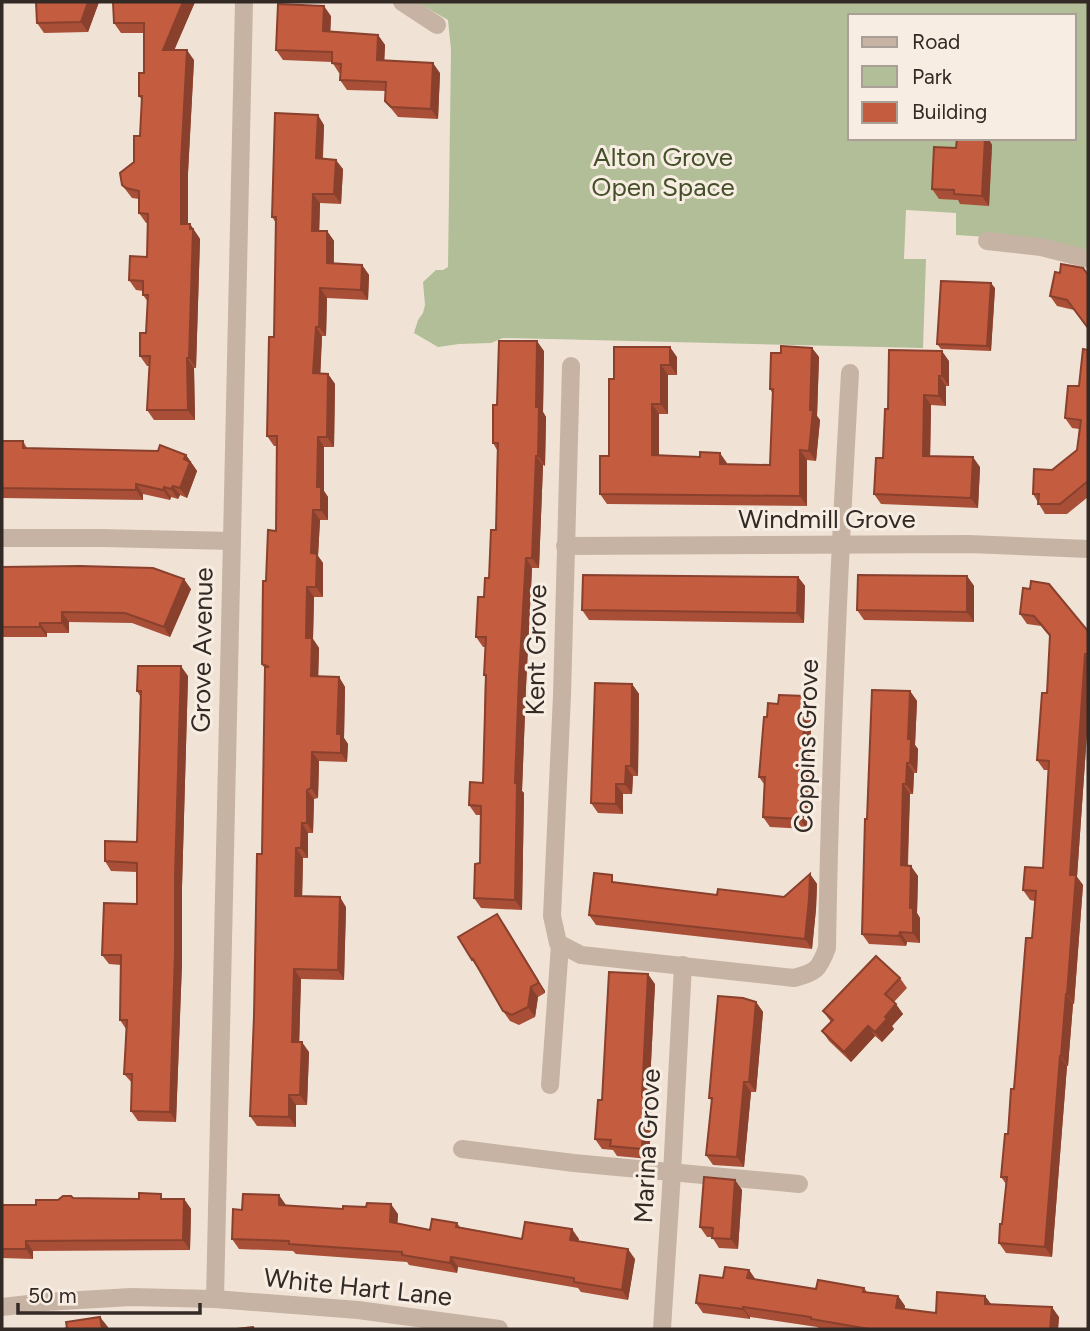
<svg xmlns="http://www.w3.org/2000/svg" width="1090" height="1331" viewBox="0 0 1090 1331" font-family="Figtree,sans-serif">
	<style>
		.green { fill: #b2be97; fill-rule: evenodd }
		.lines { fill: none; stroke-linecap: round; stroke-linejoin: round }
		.minor { stroke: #c7b3a3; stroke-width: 18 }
		.wall { fill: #a94f37 }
		.shaded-wall { fill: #89402d }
		.building { fill: #c45c40; stroke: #89402d; stroke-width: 2 }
		.labels { text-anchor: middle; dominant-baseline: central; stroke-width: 6; stroke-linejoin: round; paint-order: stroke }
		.park-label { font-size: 26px; fill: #435029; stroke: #f8ede2 }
		.street-label { font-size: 26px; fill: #332925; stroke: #f8ede2 }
	</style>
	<rect width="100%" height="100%" fill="#f0e3d6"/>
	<path class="green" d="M417,2h671v257l-101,-22 -31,-2v-22l-50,-3 -2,49h22l-3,89 -420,-10 -12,5 -32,1 -21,3 -24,-14 4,-13 5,-7 2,-8 -2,-23 13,-12h7l5,-3 3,-217 -3,-30zM850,16h224v122h-224z"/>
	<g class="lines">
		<g class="minor">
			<polyline points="402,2 437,25"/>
			<polyline points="987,241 1041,247 1088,259"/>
			<path d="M571,366l-9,329 -10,221 6,27 23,12 213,23c22,-6 25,-8 33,-30 3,-192 12,-383 23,-575"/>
			<polyline points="2,538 102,538 231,541"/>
			<polyline points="565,546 969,544 1088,549"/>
			<polyline points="550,1085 560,945"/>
			<polyline points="462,1149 574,1163 799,1184"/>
			<polyline points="215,1299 244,2"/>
			<polyline points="2,1307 46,1302 131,1297 215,1299 358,1310 499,1329"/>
			<polyline points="662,1329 672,1173 683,965"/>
		</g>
	</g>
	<g class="wall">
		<polygon points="99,2 88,32 44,33 37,23"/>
		<polygon points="113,2 195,2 174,50 194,60 188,173 188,224 190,224 200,239 196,368 194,368 195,420 154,420 147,410 150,366 147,366 140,356 146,333 148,302 143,295 143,291 136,290 129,280 147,257 148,223 146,223 139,213 139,199 132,198 122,185 134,162 140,136 142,100 139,96 144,73 144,33 121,33 114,23"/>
		<polygon points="331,16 330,32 378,35 385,45 384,60 440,73 438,119 398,117 385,101 385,91 347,90 340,80 340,73 339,73 332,62 283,60 276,50"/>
		<polygon points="324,125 323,159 343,169 341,204 320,203 319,231 327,231 334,241 334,264 362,265 369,275 368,300 327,298 326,336 322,336 320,374 328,374 335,384 334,447 324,447 324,491 328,497 328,520 320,520 318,556 323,563 323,597 314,597 313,639 319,648 318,677 339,677 345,687 344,738 348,744 347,762 319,761 318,798 314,799 313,833 308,833 308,858 303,858 302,896 346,907 344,980 301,979 299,1042 309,1052 307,1105 296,1105 296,1127 257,1126 250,1116 262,854 265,669 262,664 266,581 276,531 276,446 274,446 267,436 274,337 276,223 272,217"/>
		<polygon points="957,138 988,138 992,145 989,206 960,204 958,200 939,199 932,189 956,148"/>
		<polygon points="1055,272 1074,310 1057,306 1050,296"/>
		<polygon points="995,288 991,351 941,349 937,344"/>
		<polygon points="812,348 819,357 817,416 820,420 816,461 807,460 807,506 607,504 600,494 609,456 614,379 677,357 677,375 668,375 668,414 659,414 659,456 727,463 727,464 770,465 773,394 770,389 781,353"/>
		<polygon points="1088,350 1088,497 1067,514 1045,514 1033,494 1052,470 1077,450 1079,429 1072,428 1065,418 1079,386"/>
		<polygon points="544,351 543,412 546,417 545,466 543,465 539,568 532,568 526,687 522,791 524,793 522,910 481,908 474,898 480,863 481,815 476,815 469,805 483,783 485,677 484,675 485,647 483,647 476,637 484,597 489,578 496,530 497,450 493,443 497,405"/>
		<polygon points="949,361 949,386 946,386 946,406 931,405 930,456 980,467 978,508 881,504 874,494 883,458 888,409"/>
		<polygon points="2,441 23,441 27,448 186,455 197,471 187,498 180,495 178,499 171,497 170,500 143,494 143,500 2,498"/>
		<polygon points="2,567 191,589 170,637 132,623 69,622 69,633 47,633 47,637 2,637"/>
		<polygon points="967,576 974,586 974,622 864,620 857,610"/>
		<polygon points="798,577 805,586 804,623 589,620 582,610"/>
		<polygon points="1023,588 1088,631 1088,719 1077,877 1083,885 1074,1004 1073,1004 1068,1066 1067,1066 1052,1257 1006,1253 999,1243 1002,1224 1006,1184 1001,1177 1008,1134 1032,938 1035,901 1030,900 1023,890 1043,868 1049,770 1044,770 1037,760 1047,693 1050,637 1041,626 1027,624 1020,614"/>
		<polygon points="188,676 182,887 182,963 176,1122 138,1121 131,1111 132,1083 124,1074 126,1029 120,1020 121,965 109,964 102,955 137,904 137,872 111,871 105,861 137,842 140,696 137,691"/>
		<polygon points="632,684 639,694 638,776 633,776 632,794 623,794 623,814 598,813 591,803"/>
		<polygon points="910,691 917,701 915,745 918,749 917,773 914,773 913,794 910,794 908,866 918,876 917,913 920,918 920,943 907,942 906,946 869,944 862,934 867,819"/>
		<polygon points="812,706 807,829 770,827 763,817 764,784 759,777 767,717"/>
		<polygon points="810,874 817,884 816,909 812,949 596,925 589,915 717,895 784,897"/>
		<polygon points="504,924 545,991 545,993 538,997 535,1017 519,1025 510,1021 503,1011 479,970 472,960"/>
		<polygon points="900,978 907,988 894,1002 903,1014 892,1026 894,1029 882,1042 875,1036 851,1062 829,1041 822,1031 831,1022 823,1011"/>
		<polygon points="655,984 649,1102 652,1107 649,1159 617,1156 613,1150 602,1149 595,1139 602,1100"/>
		<polygon points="756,1002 763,1012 756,1092 751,1092 744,1167 713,1165 706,1155 712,1101 709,1098"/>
		<polygon points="735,1180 742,1190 738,1249 719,1248 712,1237 707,1237 700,1227"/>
		<polygon points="73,1198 184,1199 191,1209 190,1250 33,1251 33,1259 2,1258 2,1205 36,1205 58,1200"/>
		<polygon points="286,1206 398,1214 397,1224 430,1230 457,1223 460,1227 522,1239 579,1239 578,1241 635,1259 628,1300 581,1292 578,1288 458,1267 457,1273 409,1265 407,1262 296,1254 293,1251 239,1249 232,1239 242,1210"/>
		<polygon points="749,1270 755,1279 816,1289 864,1288 867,1292 898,1296 905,1306 904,1309 936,1313 985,1296 991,1304 1059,1317 1058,1329 820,1329 817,1327 750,1317 750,1319 703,1313 696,1303 723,1278"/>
	</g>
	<g class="shaded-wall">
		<polygon points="88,2 99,2 88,32 81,22"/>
		<polygon points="183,2 195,2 170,60 163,50"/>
		<polygon points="324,6 331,16 330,41 323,31"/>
		<polygon points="378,35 385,45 384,70 377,60"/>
		<polygon points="187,50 194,60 188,173 188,234 181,224 181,163"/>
		<polygon points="433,63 440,73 438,119 431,109"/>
		<polygon points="318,115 324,125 322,168 316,158"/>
		<polygon points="985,138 988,138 992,145 989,206 982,196"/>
		<polygon points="336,160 343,169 341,204 334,194"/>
		<polygon points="313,194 320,203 319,240 312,231"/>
		<polygon points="190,224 200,239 196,368 189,358"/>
		<polygon points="327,231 334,241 333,273 327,263"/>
		<polygon points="362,265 369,275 368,300 361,290"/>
		<polygon points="991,283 995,288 991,351 987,346"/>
		<polygon points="320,288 327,298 326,336 319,327"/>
		<polygon points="316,327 322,336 320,383 313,373"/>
		<polygon points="537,341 544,351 543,412 546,417 545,466 538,456 536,407"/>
		<polygon points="670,347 677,357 677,375 670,365"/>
		<polygon points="812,348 819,357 817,416 820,420 816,461 809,451"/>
		<polygon points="942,351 949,361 949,386 942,376"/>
		<polygon points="187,358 194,368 195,420 188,410"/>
		<polygon points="661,365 668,375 668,414 661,404"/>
		<polygon points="328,374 335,384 334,447 327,437"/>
		<polygon points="939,376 946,386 946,406 939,396"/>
		<polygon points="924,395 931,405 930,466 923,456"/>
		<polygon points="652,404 659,414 659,465 652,455"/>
		<polygon points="318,437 324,447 324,491 328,497 328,520 321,510 317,487"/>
		<polygon points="800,450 807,460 807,506 800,496"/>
		<polygon points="720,453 727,463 727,474 720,464"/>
		<polygon points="186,455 197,471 187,498 180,488"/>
		<polygon points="536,456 543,465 539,568 532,558"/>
		<polygon points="973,457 980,467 978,508 971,498"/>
		<polygon points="136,484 143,494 143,500 136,490"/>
		<polygon points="173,486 180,495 178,499 171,489"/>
		<polygon points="164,487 171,497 170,500 163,490"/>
		<polygon points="313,510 320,520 318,556 323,563 323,597 316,587 311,553"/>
		<polygon points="526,558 532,568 526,687 522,791 524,793 522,910 515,900 515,783 519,677"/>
		<polygon points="967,576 974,586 974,622 967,612"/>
		<polygon points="798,577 805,586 804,623 797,613"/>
		<polygon points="184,579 191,589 170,637 164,627"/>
		<polygon points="307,587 314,597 313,639 319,648 318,686 311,676 306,638"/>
		<polygon points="62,612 69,622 69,633 62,623"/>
		<polygon points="40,623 47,633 47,637 40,627"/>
		<polygon points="1085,654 1088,658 1088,719 1077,877 1083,885 1074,1004 1067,994 1070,875"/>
		<polygon points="181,666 188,676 182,887 182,963 176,1122 170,1112"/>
		<polygon points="339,677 345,687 344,738 348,744 347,762 341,753 337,734"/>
		<polygon points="632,684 639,694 638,776 631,766"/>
		<polygon points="910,691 917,701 915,745 918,749 917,773 910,763 908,739"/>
		<polygon points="805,696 812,706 807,829 800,819"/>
		<polygon points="312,752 319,761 318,798 311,788"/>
		<polygon points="907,763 914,773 913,794 906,784"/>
		<polygon points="626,766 633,776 632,794 625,784"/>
		<polygon points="616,784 623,794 623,814 616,804"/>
		<polygon points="903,784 910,794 907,875 901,865"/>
		<polygon points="307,790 314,799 313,833 307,823"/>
		<polygon points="302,823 308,833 308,858 301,848"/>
		<polygon points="296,848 303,858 302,905 295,896"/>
		<polygon points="911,866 918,876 917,913 920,918 920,943 913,933 910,908"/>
		<polygon points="810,874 817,884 816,909 812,949 805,939"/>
		<polygon points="340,897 346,907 344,980 338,970"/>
		<polygon points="497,914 545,991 545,993 538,983"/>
		<polygon points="900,932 907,942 906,946 899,936"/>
		<polygon points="294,969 301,979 299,1052 292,1042"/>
		<polygon points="648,974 655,984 649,1102 652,1107 649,1159 642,1149 642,1096"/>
		<polygon points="531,987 538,997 535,1017 528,1007"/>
		<polygon points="1066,994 1073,1004 1068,1066 1061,1056"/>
		<polygon points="756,1002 763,1012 756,1092 749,1082"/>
		<polygon points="896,1004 903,1014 892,1026 894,1029 882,1042 875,1032 885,1017"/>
		<polygon points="868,1026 875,1036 851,1062 844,1052"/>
		<polygon points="302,1042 309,1052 307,1105 300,1095"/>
		<polygon points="1060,1056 1067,1066 1052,1257 1045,1247"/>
		<polygon points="744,1082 751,1092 744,1167 737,1157"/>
		<polygon points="289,1095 296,1105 296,1127 289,1117"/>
		<polygon points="735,1180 742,1190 738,1249 731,1239"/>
		<polygon points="279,1195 286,1205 279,1205"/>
		<polygon points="184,1199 191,1209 190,1250 183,1240"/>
		<polygon points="391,1204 398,1214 397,1232 390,1222"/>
		<polygon points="572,1229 579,1239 577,1250 570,1240"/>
		<polygon points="26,1241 33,1251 33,1259 26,1249"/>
		<polygon points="628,1249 635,1259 628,1300 622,1290"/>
		<polygon points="451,1257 458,1267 457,1273 450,1263"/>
		<polygon points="749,1270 756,1280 747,1278"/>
		<polygon points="898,1296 905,1306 903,1318 896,1308"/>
		<polygon points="985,1296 992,1306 985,1304"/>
		<polygon points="743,1307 750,1317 750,1319 743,1309"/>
		<polygon points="1052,1307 1059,1317 1058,1329 1050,1329"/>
		<polygon points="100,1317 108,1327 108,1329 102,1329"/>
	</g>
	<g class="building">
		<polygon points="36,2 88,2 81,22 37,23"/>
		<polygon points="113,2 183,2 163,50 187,50 181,163 181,224 190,224 190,229 193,229 189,358 187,358 188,410 147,410 150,356 140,356 140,333 146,333 148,295 143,295 143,281 129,280 130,256 147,257 148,214 139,213 139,191 126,188 122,185 120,173 134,162 134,136 140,136 142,96 139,96 139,73 144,73 144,23 114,23"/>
		<polygon points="278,4 324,6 323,31 378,35 377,60 433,63 431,109 391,107 385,101 386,82 340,80 341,64 332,63 332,52 276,50"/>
		<polygon points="275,113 318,115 316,158 336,160 334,194 313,194 312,231 327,231 327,263 362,265 361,290 320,288 319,327 316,327 313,373 328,374 327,437 318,437 317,487 321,487 321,510 313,510 311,553 317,554 316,587 307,587 306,638 312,638 311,676 339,677 337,734 341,734 341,753 312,752 311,788 307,790 307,823 302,823 301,848 296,848 295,896 340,897 338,970 294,969 292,1042 302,1042 300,1095 289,1095 289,1117 250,1116 254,1016 257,854 262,854 265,667 269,667 262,664 263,581 266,581 268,530 276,531 277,436 267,436 269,337 274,337 276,217 272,217"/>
		<polygon points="957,138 985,138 982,196 954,194 954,190 932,189 934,147 956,148"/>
		<polygon points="1061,264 1083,268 1088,275 1088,328 1067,300 1050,296 1055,272 1060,273"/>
		<polygon points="941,281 991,283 987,346 937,344"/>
		<polygon points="499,341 537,341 536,407 539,407 538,456 536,456 532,558 526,558 519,677 515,783 517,783 515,900 474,898 475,864 480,863 481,806 469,805 470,782 483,783 486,675 484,675 486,637 476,637 478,597 484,597 485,578 489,578 491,530 496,530 498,443 493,443 493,405 497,405"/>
		<polygon points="781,346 812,348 810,410 813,410 809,451 800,450 800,496 600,494 600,456 609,456 609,379 614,379 614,347 670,347 670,365 661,365 661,404 652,404 652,455 700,457 700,452 720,453 720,464 770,465 773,389 770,389 771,353 781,353"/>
		<polygon points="1083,349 1088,350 1088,481 1060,504 1038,504 1039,494 1033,494 1034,469 1052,470 1077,450 1081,420 1065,418 1068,386 1079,386"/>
		<polygon points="889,350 942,351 942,376 939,376 939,396 924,395 923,456 973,457 971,498 874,494 876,458 883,458 885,409 888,409"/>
		<polygon points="2,441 23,441 23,448 158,451 160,445 186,455 184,459 190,462 180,488 173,486 171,489 164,487 163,490 136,484 136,490 2,488"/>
		<polygon points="80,566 153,568 184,579 164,627 125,613 62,612 62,623 40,623 40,627 2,627 2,567"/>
		<polygon points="583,575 798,577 797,613 582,610"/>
		<polygon points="858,575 967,576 967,612 857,610"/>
		<polygon points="1031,581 1049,584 1088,631 1088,654 1085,654 1070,875 1076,875 1067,994 1066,994 1061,1056 1060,1056 1045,1247 999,1243 1000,1224 1002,1224 1007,1177 1001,1177 1005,1134 1008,1134 1011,1089 1014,1089 1026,938 1032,938 1036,891 1023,890 1025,867 1043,868 1049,761 1037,760 1042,693 1047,693 1050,635 1034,616 1020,614 1023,588 1030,589"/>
		<polygon points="138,666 181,666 175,877 175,953 170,1112 131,1111 132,1074 124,1074 127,1020 120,1020 121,955 102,955 104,903 137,904 137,863 105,861 105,841 137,842 141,691 137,691"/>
		<polygon points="595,683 632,684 631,766 626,766 625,784 616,784 616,804 591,803"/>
		<polygon points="872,690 910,691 908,739 911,739 910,763 907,763 906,784 903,784 901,865 911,866 910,908 913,908 913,933 900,932 899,936 862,934 865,819 867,819"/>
		<polygon points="779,695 805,696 800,819 763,817 765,777 759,777 764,717 767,717 768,703 778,704"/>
		<polygon points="594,873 612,875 612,882 717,895 718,889 784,897 810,874 809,899 805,939 589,915"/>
		<polygon points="497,914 538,981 538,983 531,987 528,1007 512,1015 503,1011 473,959 472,960 458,937"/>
		<polygon points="876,956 900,978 885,994 896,1004 885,1017 887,1019 875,1032 868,1026 844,1052 822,1031 833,1020 823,1011"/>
		<polygon points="609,972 648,974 642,1096 645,1097 642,1149 610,1146 611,1140 595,1139 598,1100 602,1100"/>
		<polygon points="718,996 743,998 756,1002 749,1082 744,1082 737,1157 706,1155 712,1098 709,1098"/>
		<polygon points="704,1177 735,1180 731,1239 712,1238 713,1228 700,1227"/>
		<polygon points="139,1193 161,1194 161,1199 184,1199 183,1240 26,1241 26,1249 2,1249 2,1205 36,1205 36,1200 58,1200 63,1196 71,1196 73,1198 139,1199"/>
		<polygon points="243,1194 279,1195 279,1205 343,1209 343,1206 366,1207 367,1203 391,1204 390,1222 430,1230 432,1219 457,1223 456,1227 522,1239 525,1222 572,1229 570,1240 628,1249 622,1290 574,1282 574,1278 451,1257 450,1263 402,1255 402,1252 289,1244 289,1241 232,1239 233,1209 242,1210"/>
		<polygon points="725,1267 749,1270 747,1278 816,1289 818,1280 864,1288 863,1292 898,1296 896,1308 936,1313 937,1292 985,1296 985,1304 1052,1307 1050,1329 869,1329 811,1319 811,1317 743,1307 743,1309 696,1303 700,1275 723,1278"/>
		<polygon points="100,1317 102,1329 64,1329 67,1328 66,1322"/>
		<polygon points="253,1327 254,1329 236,1329"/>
	</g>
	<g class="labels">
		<g class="park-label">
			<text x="663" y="157">Alton Grove<tspan x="663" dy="30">Open Space</tspan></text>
		</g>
		<g class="street-label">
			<text x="827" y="519">Windmill Grove</text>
			<text transform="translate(202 650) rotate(-89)">Grove Avenue</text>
			<text transform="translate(536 650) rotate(-89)">Kent Grove</text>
			<text transform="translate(806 746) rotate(-88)">Coppins Grove</text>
			<text transform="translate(647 1146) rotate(-87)">Marina Grove</text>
			<text transform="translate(358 1287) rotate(6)">White Hart Lane</text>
		</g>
	</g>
	<rect width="1090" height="1331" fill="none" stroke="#332925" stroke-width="7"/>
	<rect x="848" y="14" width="228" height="126" fill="#f8ede2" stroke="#a99f96" stroke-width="2"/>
	<rect x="862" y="37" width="35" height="10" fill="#c7b3a3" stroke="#a99f96" stroke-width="2"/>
	<text x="912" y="49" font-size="21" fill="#332925">Road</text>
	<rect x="862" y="66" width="35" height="21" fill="#b2be97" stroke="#a99f96" stroke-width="2"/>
	<text x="912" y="84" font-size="21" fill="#332925">Park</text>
	<rect x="862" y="102" width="35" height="21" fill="#c45c40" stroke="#a99f96" stroke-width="2"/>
	<text x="912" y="119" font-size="21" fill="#332925">Building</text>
	<path d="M18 1303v10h182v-10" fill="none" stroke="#332925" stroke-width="3.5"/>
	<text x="28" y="1303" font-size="21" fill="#332925" stroke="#f8ede2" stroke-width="5" paint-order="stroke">50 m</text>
</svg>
